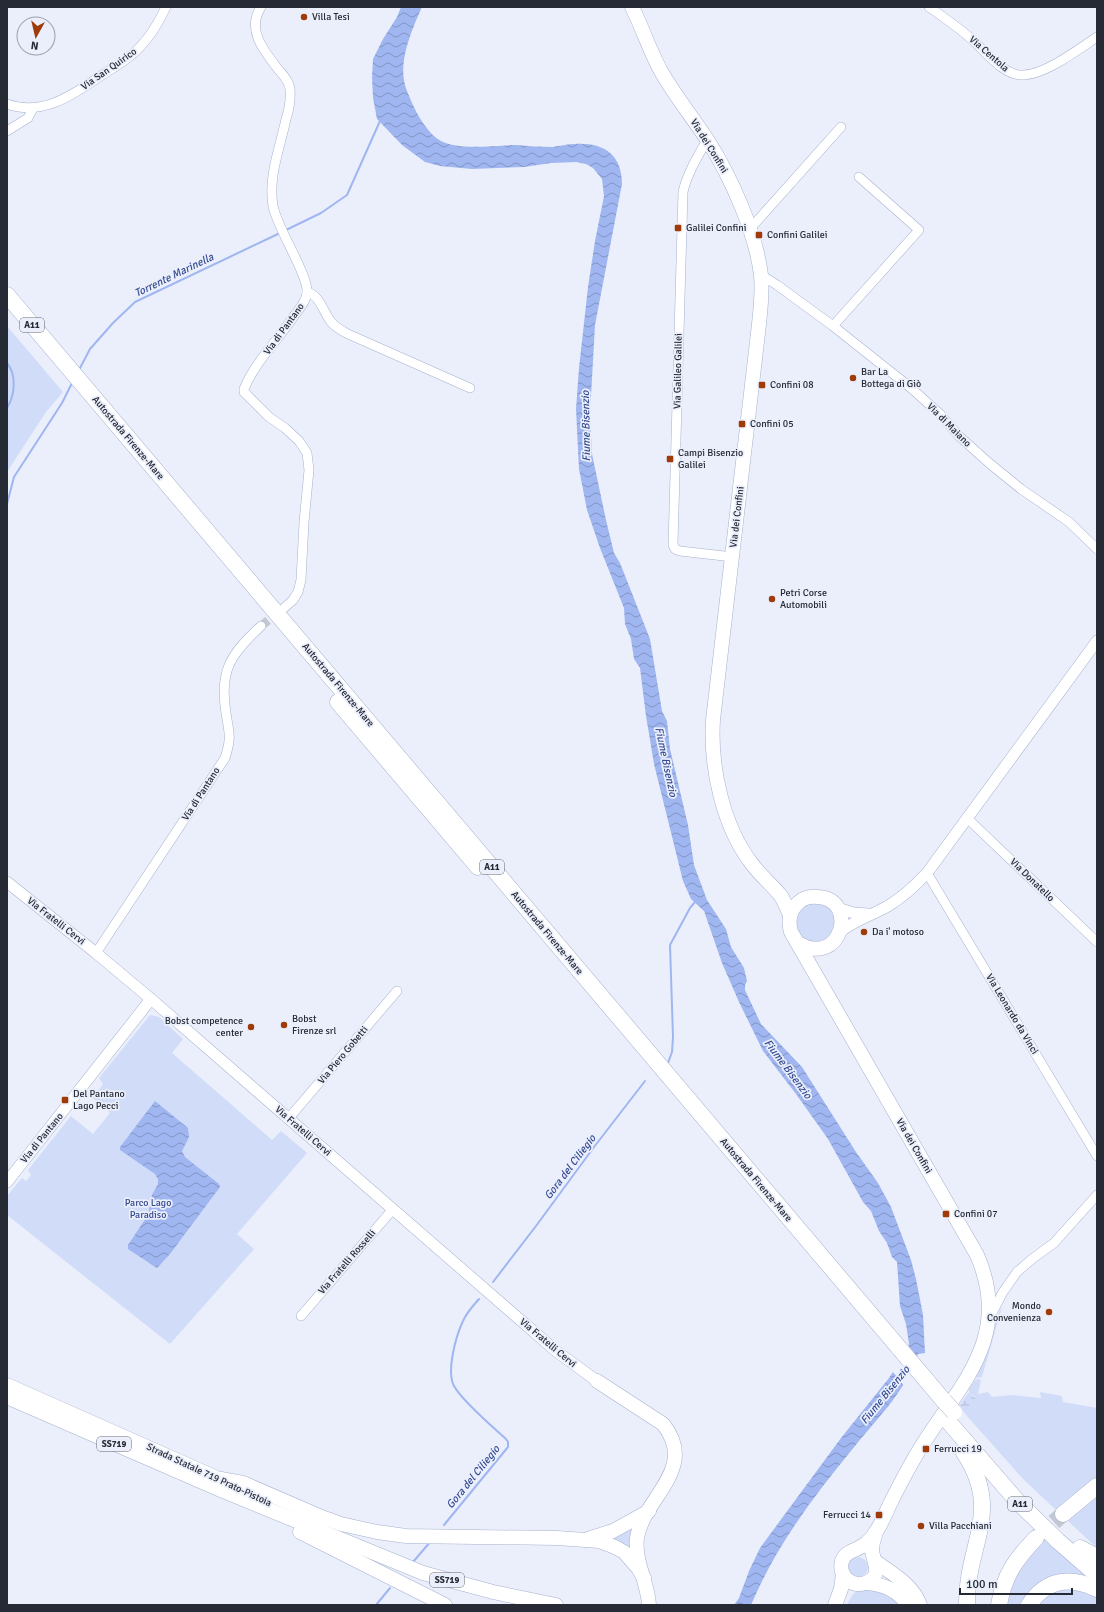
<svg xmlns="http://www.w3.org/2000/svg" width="1104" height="1612" viewBox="0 0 1104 1612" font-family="Signika,sans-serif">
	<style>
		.green { fill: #d1dcf9 }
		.wetland { fill: url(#wetland-marsh) }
		.water { fill: url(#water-waves) }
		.pier { fill: #eaeffb }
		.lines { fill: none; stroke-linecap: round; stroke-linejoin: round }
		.stream { stroke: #a0b6f1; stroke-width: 2 }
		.minor-tunnel { stroke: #c3c8d3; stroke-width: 9; stroke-dasharray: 9 4.5; stroke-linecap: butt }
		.motorway-tunnel { stroke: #c3c8d3; stroke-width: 16; stroke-dasharray: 16 8; stroke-linecap: butt }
		.minor-casing { stroke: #a6b1ce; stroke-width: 10 }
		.tertiary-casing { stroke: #a6b1ce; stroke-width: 12 }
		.primary-casing { stroke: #a6b1ce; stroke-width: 15 }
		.trunk-casing { stroke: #a6b1ce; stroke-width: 15 }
		.motorway-casing { stroke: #a6b1ce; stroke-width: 17 }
		.minor { stroke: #fff; stroke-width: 9 }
		.tertiary { stroke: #fff; stroke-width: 11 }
		.primary { stroke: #fff; stroke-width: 14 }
		.trunk { stroke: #fff; stroke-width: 14 }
		.motorway { stroke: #fff; stroke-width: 16 }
		.motorway-bridge-casing { stroke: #a6b1ce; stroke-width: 17; stroke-linecap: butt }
		.motorway-bridge { stroke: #fff; stroke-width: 16 }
		.poi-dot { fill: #9f3a09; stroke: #eaeffb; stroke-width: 1.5 }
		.labels { text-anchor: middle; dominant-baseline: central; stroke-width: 3.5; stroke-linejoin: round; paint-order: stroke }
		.shield { fill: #eaeffb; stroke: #616570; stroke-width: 1 }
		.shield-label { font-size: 9px; font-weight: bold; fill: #262a35 }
		.poi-label { font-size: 10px; fill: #262a35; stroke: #eaeffb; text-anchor: start }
		.street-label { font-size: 10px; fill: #262a35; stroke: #eaeffb }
		.park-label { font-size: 10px; fill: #32478d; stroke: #eaeffb }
		.water-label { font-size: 11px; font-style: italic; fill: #364c92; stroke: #eaeffb }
	</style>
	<defs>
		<pattern id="wetland-marsh" width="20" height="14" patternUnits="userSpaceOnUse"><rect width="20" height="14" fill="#d1dcf9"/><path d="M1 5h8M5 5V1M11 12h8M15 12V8" fill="none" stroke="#b3bdd6"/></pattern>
		<pattern id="water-waves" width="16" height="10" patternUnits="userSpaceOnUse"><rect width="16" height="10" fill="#a0b6f1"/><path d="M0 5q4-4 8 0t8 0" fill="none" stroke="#8294c4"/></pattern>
	</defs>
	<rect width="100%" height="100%" fill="#eaeffb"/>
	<g class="green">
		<polygon points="7,326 63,392 46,412 7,472"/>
		<circle cx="815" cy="923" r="20"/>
		<polygon points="150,1015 159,1017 183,1039 172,1053 272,1140 281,1131 307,1153 237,1234 254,1249 170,1344 7,1215 7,1196 22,1178 26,1181 31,1175 28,1170 71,1116 93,1134 110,1113 88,1094 93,1088 98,1091 103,1084 99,1078"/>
		<polygon points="1002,1307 982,1377 976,1378 988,1351 996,1318"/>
		<polygon points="978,1379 981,1380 978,1394 988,1392 992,1397 1012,1395 1041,1398 1040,1392 1062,1396 1063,1402 1097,1408 1097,1480 1056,1510 1025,1481 967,1416 975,1408 975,1397 969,1392 969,1389 975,1380"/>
		<polygon points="1097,1494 1097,1548 1068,1521"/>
		<polygon points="635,1522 634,1552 606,1538"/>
		<polygon points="1046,1540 1093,1581 1082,1578 1025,1605 1005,1605 1014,1577 1034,1550"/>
		<circle cx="858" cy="1567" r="10"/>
		<path d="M879,1587l25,18h-57c9,-19 13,-15 32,-18z"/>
		<polygon points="1055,1587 1097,1592 1097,1605 1033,1605"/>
	</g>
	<polygon class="wetland" points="969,1392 977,1400 975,1408 967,1416 959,1406"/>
	<g class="water">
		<path d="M401,7h21c-9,20 -22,50 -18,73 1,8 5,15 8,23 6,13 16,31 29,38 19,10 54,4 75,4 12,1 25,2 37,2 7,-1 14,-3 21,-3 29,-2 48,10 48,40l-27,141 -5,89 2,40 14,66 8,33 6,10 30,76 12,72 5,10 3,28 18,76 6,40 13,35 19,29 5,18 13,21 3,13 -2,4v5l16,34 41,43 54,85 22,31 13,24 20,53 5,19 7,36 2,38 -7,1c-14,39 -37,60 -63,92 -41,50 -78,98 -104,159h-17l5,-7 10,-27 11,-23 81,-110 48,-60 18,-28 2,-6 -3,-20 -6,-18 -3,-44 -5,-5 -5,-14 -8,-12 -8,-20 -8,-9 -35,-63 -32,-45 -33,-43 -24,-49 -17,-39 -18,-52 -13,-12 -8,-18 -29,-117 -8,-48 -6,-48 -6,-9 -3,-20 -6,-15 -1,-16 -24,-60 -13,-38 -8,-41 -3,-60 3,-41 9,-81 7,-46 9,-45 -2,-17 -9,-11 -7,-4 -10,-2 -25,1 -27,4 -52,2 -32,-3 -15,-4 -23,-17 -25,-26 -4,-21 -1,-21 1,-18 10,-20 14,-22z"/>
		<polygon points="155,1101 188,1128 189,1137 182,1151 185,1157 219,1184 220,1187 170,1254 157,1268 128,1249 128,1245 148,1215 152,1195 158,1184 158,1179 155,1174 120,1150 120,1147"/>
	</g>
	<polygon class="pier" points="907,1344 919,1359 905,1387 892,1371 902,1356"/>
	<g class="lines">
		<g class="stream">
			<polyline points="284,231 321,213 347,195 380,121"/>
			<path d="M7,363c10,12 8,32 0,45"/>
			<polyline points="79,370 90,349 113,323 135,302 280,233"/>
			<polyline points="7,504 14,477 62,403 72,383"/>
			<polyline points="668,1063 672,1052 673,1037 670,945 690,908 695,902"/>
			<polyline points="493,1282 536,1226 594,1147 645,1081"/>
			<path d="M444,1525l64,-78v-5l-2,-3c-14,-13 -43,-37 -52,-53 -8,-15 2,-50 9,-65 4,-9 10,-15 16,-22"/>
			<polyline points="413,1562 431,1541"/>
			<polyline points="376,1605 390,1588"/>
		</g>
		<polyline class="minor-tunnel" points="261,626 279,612"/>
		<polyline class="motorway-tunnel" points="1036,1538 1063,1514"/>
		<defs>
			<g id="minor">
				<path d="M261,7c-15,23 3,44 17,62 5,6 11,12 12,20 1,11 -1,21 -4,30 -6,29 -18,57 -13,87 4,22 36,70 34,87 -1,9 -8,16 -13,23 -16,24 -39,46 -50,73v3l25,25 16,11 14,13 8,12 2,17 -5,52 -3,58 -3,12 -5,8 -9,8"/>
				<path d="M929,7c13,9 27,19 39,29 15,12 35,41 56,39 22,-1 55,-26 73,-38"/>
				<path d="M7,104c36,13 67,-10 95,-29 13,-8 27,-16 37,-27 12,-12 20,-26 27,-41"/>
				<polyline points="7,131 28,118 33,108"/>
				<path d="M707,140c-9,16 -20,34 -24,52l-10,353 2,4 5,2 53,6"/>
				<polyline points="749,230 841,127"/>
				<polyline points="761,275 777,285 833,326 911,388 940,414 959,436 989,463 1021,489 1069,522 1097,549"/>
				<path d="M307,292c13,3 17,22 25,31 5,5 10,8 16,11l122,54"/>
				<polyline points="833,326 919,230 859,177"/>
				<polyline points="967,818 1097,942"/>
				<polyline points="927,873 1097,1156"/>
				<path d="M96,953l129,-195c7,-22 4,-24 1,-45 -7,-43 5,-59 35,-87"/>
				<polyline points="289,1118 397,991"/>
				<polyline points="301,1316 393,1209"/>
				<polyline points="990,1317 1003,1292 1017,1272 1032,1259 1054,1243 1097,1195"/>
			</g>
			<g id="tertiary">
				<polyline points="7,882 96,953 151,999 556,1351 597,1381"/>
				<polyline points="837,908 854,913 868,914"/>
				<path d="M841,931c15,-11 31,-16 47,-25 15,-9 27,-20 39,-33l170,-232"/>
				<polyline points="7,1182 151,999"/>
			</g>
			<g id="primary">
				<path d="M632,7c11,22 18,45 30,66 14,24 31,45 46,68 23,36 48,92 53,134 2,19 -1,39 -3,58l-45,387c-3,47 10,107 39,144 9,12 20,21 29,32 4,6 6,13 9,19"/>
				<path d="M798,943c44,26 61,-44 20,-46 -8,-1 -15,1 -20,6 -9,8 -10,18 -7,29l186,323c37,85 -20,132 -59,197 -11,18 -20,36 -29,54 -4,9 -8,19 -14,27 -2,4 -6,8 -10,11 -8,7 -19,6 -23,17 -4,14 9,27 23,22 19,-7 8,-21 7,-33 0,-6 2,-12 4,-18"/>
				<polyline points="835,1605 841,1589 843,1574"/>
			</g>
			<g id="trunk">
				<path d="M597,1381l66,43c36,45 -20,74 -26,114 -3,23 11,45 12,67"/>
				<polyline points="7,1385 228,1483"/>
				<polyline points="7,1397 221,1490 423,1573 493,1592 556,1605"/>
				<polyline points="221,1479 243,1483 319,1516 341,1524 377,1532 406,1536 557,1538 599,1541 615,1547 624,1552 638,1568 644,1578"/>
				<polyline points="300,1532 445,1605"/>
				<polyline points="588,1539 613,1531 649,1511"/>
				<path d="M876,1562c17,12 37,23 44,43"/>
				<path d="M866,1583c18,1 32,7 42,22"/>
			</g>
			<g id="motorway">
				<polyline points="7,295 944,1401"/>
				<polyline points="338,702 478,867"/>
				<polyline points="947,1420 1018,1502 1058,1541 1097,1575"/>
				<path d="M963,1451c41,61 3,92 4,154"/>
				<polyline points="1063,1514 1097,1486"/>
				<polyline points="1080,1548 1097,1557"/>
				<path d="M999,1605c5,-30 17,-46 37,-67"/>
				<path d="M1029,1605c17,-26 41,-29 68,-16"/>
			</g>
		</defs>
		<use href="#minor" class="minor-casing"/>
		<use href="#tertiary" class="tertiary-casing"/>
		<use href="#primary" class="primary-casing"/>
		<use href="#trunk" class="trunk-casing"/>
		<use href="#motorway" class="motorway-casing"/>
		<use href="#minor" class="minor"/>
		<use href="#tertiary" class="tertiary"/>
		<use href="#primary" class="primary"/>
		<use href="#trunk" class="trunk"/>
		<use href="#motorway" class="motorway"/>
		<defs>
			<polyline id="motorway-bridge" points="944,1401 954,1412"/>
		</defs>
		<use href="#motorway-bridge" class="motorway-bridge-casing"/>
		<use href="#motorway-bridge" class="motorway-bridge"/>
	</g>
	<g class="poi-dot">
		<circle cx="304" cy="17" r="4"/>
		<rect x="674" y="224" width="8" height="8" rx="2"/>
		<rect x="755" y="231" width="8" height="8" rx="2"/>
		<circle cx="853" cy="378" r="4"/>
		<rect x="758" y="381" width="8" height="8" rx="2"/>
		<rect x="738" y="420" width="8" height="8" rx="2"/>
		<rect x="666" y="455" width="8" height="8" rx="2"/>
		<circle cx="772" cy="599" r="4"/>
		<circle cx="864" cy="932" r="4"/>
		<circle cx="284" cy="1025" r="4"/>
		<circle cx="251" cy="1027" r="4"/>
		<rect x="61" y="1096" width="8" height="8" rx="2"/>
		<rect x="942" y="1210" width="8" height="8" rx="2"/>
		<circle cx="1049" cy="1312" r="4"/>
		<rect x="922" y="1445" width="8" height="8" rx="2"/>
		<rect x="875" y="1511" width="8" height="8" rx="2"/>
		<circle cx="921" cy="1526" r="4"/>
	</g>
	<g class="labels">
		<g class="shield">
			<rect x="20" y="318" width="24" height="14" rx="3"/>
			<rect x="480" y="860" width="24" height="14" rx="3"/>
			<rect x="97" y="1437" width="34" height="14" rx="3"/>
			<rect x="1008" y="1497" width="24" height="14" rx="3"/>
			<rect x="430" y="1573" width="34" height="14" rx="3"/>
		</g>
		<g class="shield-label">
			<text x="32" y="325">A11</text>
			<text x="492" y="867">A11</text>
			<text x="114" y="1444">SS719</text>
			<text x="1020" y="1504">A11</text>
			<text x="447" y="1580">SS719</text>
		</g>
		<g class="poi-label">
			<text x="312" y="17">Villa Tesi</text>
			<text x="686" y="228">Galilei Confini</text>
			<text x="767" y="235">Confini Galilei</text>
			<text x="861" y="372">Bar La<tspan x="861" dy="12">Bottega di Giò</tspan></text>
			<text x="770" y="385">Confini 08</text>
			<text x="750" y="424">Confini 05</text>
			<text x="678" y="453">Campi Bisenzio<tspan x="678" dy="12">Galilei</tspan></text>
			<text x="780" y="593">Petri Corse<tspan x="780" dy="12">Automobili</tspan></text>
			<text x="872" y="932">Da i' motoso</text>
			<text x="292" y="1019">Bobst<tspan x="292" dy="12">Firenze srl</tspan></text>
			<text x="243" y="1021" text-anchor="end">Bobst competence<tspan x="243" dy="12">center</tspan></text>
			<text x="73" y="1094">Del Pantano<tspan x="73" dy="12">Lago Pecci</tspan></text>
			<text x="954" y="1214">Confini 07</text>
			<text x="1041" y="1306" text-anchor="end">Mondo<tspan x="1041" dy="12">Convenienza</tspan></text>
			<text x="934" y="1449">Ferrucci 19</text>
			<text x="871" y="1515" text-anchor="end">Ferrucci 14</text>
			<text x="929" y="1526">Villa Pacchiani</text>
		</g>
		<g class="street-label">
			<text transform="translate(989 54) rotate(41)">Via Centola</text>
			<text transform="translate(109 69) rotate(-35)">Via San Quirico</text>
			<text transform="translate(709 146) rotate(58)">Via dei Confini</text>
			<text transform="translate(284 329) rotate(-54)">Via di Pantano</text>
			<text transform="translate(678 371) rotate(-89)">Via Galileo Galilei</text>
			<text transform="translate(949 425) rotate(45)">Via di Maiano</text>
			<text transform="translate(128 438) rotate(50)">Autostrada Firenze-Mare</text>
			<text transform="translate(737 517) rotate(-83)">Via dei Confini</text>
			<text transform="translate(338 685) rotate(50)">Autostrada Firenze-Mare</text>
			<text transform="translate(201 794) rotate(-57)">Via di Pantano</text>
			<text transform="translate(1032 880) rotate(44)">Via Donatello</text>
			<text transform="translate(56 921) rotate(38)">Via Fratelli Cervi</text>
			<text transform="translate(547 933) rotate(50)">Autostrada Firenze-Mare</text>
			<text transform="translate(1012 1014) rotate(59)">Via Leonardo da Vinci</text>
			<text transform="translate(343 1055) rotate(-50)">Via Piero Gobetti</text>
			<text transform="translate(303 1131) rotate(41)">Via Fratelli Cervi</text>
			<text transform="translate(42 1138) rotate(-51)">Via di Pantano</text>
			<text transform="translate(914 1146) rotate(60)">Via dei Confini</text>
			<text transform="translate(756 1180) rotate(50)">Autostrada Firenze-Mare</text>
			<text transform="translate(347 1262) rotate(-49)">Via Fratelli Rosselli</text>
			<text transform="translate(548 1343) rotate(40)">Via Fratelli Cervi</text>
			<text transform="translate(209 1475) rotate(25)">Strada Statale 719 Prato-Pistoia</text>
		</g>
		<g class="park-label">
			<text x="148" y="1203">Parco Lago<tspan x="148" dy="12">Paradiso</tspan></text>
		</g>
		<g class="water-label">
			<text transform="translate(174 275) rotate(-26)">Torrente Marinella</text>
			<text transform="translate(586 426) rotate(-91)">Fiume Bisenzio</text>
			<text transform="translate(666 762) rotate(78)">Fiume Bisenzio</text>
			<text transform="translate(788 1069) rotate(53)">Fiume Bisenzio</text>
			<text transform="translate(570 1167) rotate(-53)">Gora del Ciliegio</text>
			<text transform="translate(885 1395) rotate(-51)">Fiume Bisenzio</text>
			<text transform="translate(473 1477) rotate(-51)">Gora del Ciliegio</text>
		</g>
	</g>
	<rect width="1104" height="1612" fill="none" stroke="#262a35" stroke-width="16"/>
	<g transform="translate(36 36) rotate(188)"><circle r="19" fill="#eaeffb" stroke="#9ca0ac"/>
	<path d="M0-3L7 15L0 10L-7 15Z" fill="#9f3a09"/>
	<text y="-6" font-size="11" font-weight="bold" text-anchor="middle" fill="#262a35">N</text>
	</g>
	<path d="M960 1588v6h112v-6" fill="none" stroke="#262a35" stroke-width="2"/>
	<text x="966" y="1588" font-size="12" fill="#262a35" stroke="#eaeffb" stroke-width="3" paint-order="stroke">100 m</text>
</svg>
